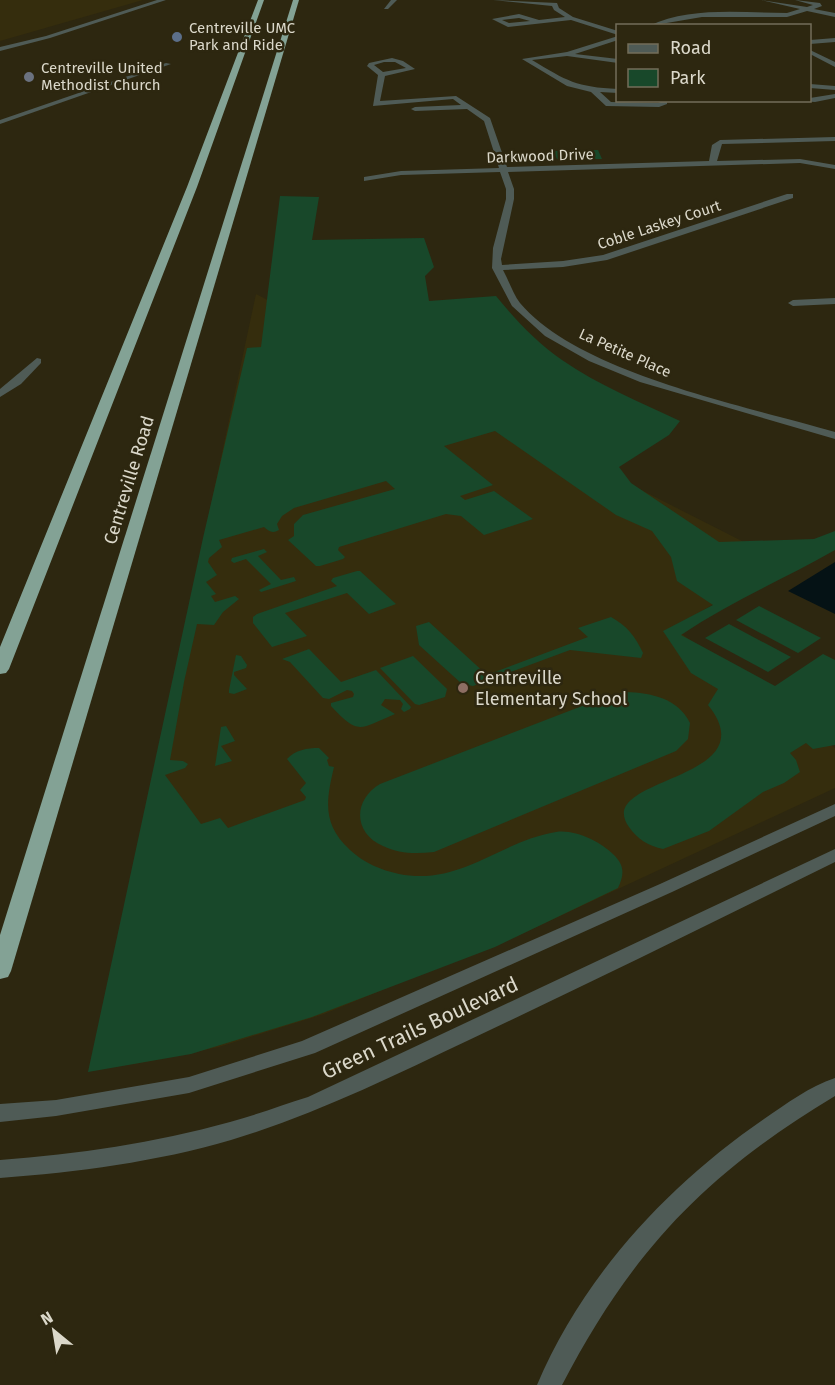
<svg xmlns="http://www.w3.org/2000/svg" width="835" height="1385" viewBox="0 0 835 1385" font-family="'Fira Sans',sans-serif">
	<style>
		.built { fill: #352d0d }
		.green { fill: #18482a }
		.water { fill: #051215 }
		.lines { fill: none; stroke-linecap: round; stroke-linejoin: round }
		.minor { fill: #4f5b56; fill-rule: evenodd }
		.highway { fill: #83a295; fill-rule: evenodd }
		.service-dot { fill: #5c6f8a; stroke: #2d2710; stroke-width: 2 }
		.worship-dot { fill: #6b7280; stroke: #2d2710; stroke-width: 2 }
		.education-dot { fill: #8d6e63; stroke: #2d2710; stroke-width: 2 }
		.labels { text-anchor: middle; dominant-baseline: central; stroke-width: 5; stroke-linejoin: round; paint-order: stroke }
		.far-poi-label { font-size: 15px; fill: #dbd8ca; stroke: #2d2710; text-anchor: start }
		.far-street-label { font-size: 15px; fill: #dbd8ca; stroke: #2d2710 }
		.street-label { font-size: 18px; fill: #dbd8ca; stroke: #2d2710 }
		.poi-label { font-size: 18px; fill: #dbd8ca; stroke: #2d2710; text-anchor: start }
		.near-street-label { font-size: 21px; fill: #dbd8ca; stroke: #2d2710 }
	</style>
	<rect width="100%" height="100%" fill="#2d2710"/>
	<g class="built">
		<polygon points="0,0 143,0 0,41"/>
		<polygon points="256,294 783,562 674,628 835,748 835,788 489,949 416,976 324,1014 219,1047 140,1063 90,1069"/>
	</g>
	<g class="green">
		<polygon points="598,150 602,159 557,159 553,151"/>
		<path d="M280,196l39,1 -7,43 112,-2 10,29 -9,9 4,25 67,-5c19,23 40,46 66,64 36,25 78,42 118,61l-11,14 -50,32 12,16 88,59 95,-3 21,-8v19c-51,29 -105,52 -154,85l94,51 48,-32 12,6v85l-22,4 -7,-6 -16,10 6,7 4,12 -16,11 -21,9 -54,39 -46,18c-14,-3 -26,-10 -34,-22 -37,-51 141,-45 79,-122l10,-16 -27,-16 -28,-42 50,-26 -36,-24 -6,-24 -19,-26 -36,-16 -121,-84 -51,15 49,39 -33,11 5,4 29,-9 39,28 -49,16 -23,-19 -15,-2 -107,33 -1,3 7,7 -2,2 -23,7h-4l-28,-26 6,-4v-12l9,-9 92,-26 -9,-8 -92,27 -12,8 -5,8 2,6c-7,4 -10,1 -15,-3l-45,13 3,7 -13,11 -1,4 9,13 -11,7 10,12 -5,2 4,6 20,-6 4,3 -16,13 -9,13 -17,-1 -13,58 -14,78 13,1 5,3 -3,4 -20,7 36,49 19,-6 8,10 77,-28 1,-3 -6,-7 6,-7 -19,-24c8,-9 20,-11 32,-11l10,10 -2,2 2,6 5,1c-8,34 -12,57 16,83 14,13 31,20 49,24 62,12 101,-33 157,-42 19,-3 45,10 58,23 11,11 10,20 4,33l-123,59 -183,70 -121,37 -103,18 115,-534 44,-190 14,-1z"/>
		<polygon points="264,549 267,552 258,556 281,580 294,577 296,581 261,592 259,590 271,584 246,559 234,563 231,561 232,558"/>
		<polygon points="357,571 360,571 396,604 369,614 347,593 285,613 307,636 272,647 253,623 253,617 257,614 337,586 331,581 333,578"/>
		<polygon points="759,606 821,638 798,653 736,620"/>
		<path d="M611,617c16,9 24,19 32,36l-2,5 -71,-8 -97,36 -11,-2 -43,-39 -3,-19 13,-4 58,53 101,-38 -10,-9z"/>
		<polygon points="729,624 791,657 768,672 705,638"/>
		<path d="M309,649l32,33 35,-12 35,37 -1,2 -6,3 -3,-3 2,-5 -3,-4 -15,-1 -4,6 14,9c-36,15 -36,22 -64,-8v-3l22,-6 1,-3 -2,-3 -5,-1 -18,9 -6,-1 -33,-36 -8,-3z"/>
		<polygon points="236,655 241,656 247,665 246,668 234,672 234,675 247,689 234,694 229,693 229,690"/>
		<polygon points="413,656 447,689 445,697 419,705 415,704 380,668"/>
		<path d="M626,692c25,1 52,6 64,31l-2,16 -12,12 -242,101c-18,2 -35,2 -51,-6 -30,-13 -30,-46 -3,-62l228,-88z"/>
		<polygon points="226,726 235,741 221,746 232,761 215,766 221,727"/>
	</g>
	<polygon class="water" points="835,562 835,614 788,591"/>
	<g class="lines">
		<g class="minor">
			<polygon points="157,0 166,0 50,38 0,51 0,47 46,36"/>
			<polygon points="391,0 397,0 388,9 384,9"/>
			<path d="M493,0l64,3 2,5 14,9 45,14v4l-47,-15 -63,7 -16,-8 27,-5 20,6 26,-3 -11,-7 -2,-4zM519,18l11,3 -21,2 -7,-3z"/>
			<path d="M761,0l46,7 6,-2 -18,-5 25,3 2,3 -8,3 21,4v4l-28,-6 -20,6h-85l-53,9c41,-20 94,-13 138,-13l13,-4z"/>
			<path d="M618,36v4l-43,14 43,5v4l-51,-7 -35,4c35,21 44,27 86,29v4l-18,-1 11,10 47,1 9,-3v4l-8,3 -53,-1 -15,-14 -24,-6 -45,-27 45,-7z"/>
			<polygon points="835,38 835,42 810,44 810,40"/>
			<polygon points="810,50 835,62 835,67 810,54"/>
			<path d="M392,58l11,3 12,8 -30,7 -5,25 76,-5 34,22 17,49 202,-6 3,-16 8,-5 115,-3v4l-113,3 -5,17 83,-2 35,6v4l-35,-6 -292,9 6,17v10l-13,60 1,6 61,-4 40,-6 184,-61h6v4l-186,62 -44,7 -60,3c6,11 10,24 17,33 60,71 227,103 315,129v7l-195,-57 -51,-21 -44,-25 -33,-30 -20,-38 1,-20 13,-49v-10l-6,-17 -99,3 -37,6v-4l37,-6 98,-3 -15,-47 -17,-12 -52,2 -4,-2 4,-2 46,-2 -8,-6 -80,7 5,-31 -11,-9 2,-3zM384,62h11l11,6 -23,4 -9,-7z"/>
			<polygon points="166,63 171,64 0,124 0,120"/>
			<polygon points="810,84 835,86 835,90 810,88"/>
			<polygon points="835,94 835,98 815,102 781,100 810,100 810,98"/>
			<polygon points="835,298 835,304 793,306 788,303 793,300"/>
			<polygon points="37,358 41,359 41,363 21,384 0,397 0,389"/>
			<polygon points="835,804 835,816 672,892 315,1053 189,1093 56,1116 0,1122 0,1104 56,1100 189,1077 302,1041 660,884"/>
			<path d="M835,849v13c-122,60 -243,120 -366,178 -78,37 -155,75 -238,100 -75,22 -153,32 -231,38v-18c78,-6 154,-17 230,-38 26,-7 52,-17 78,-25z"/>
			<path d="M835,1078v18c-130,78 -203,155 -273,289h-25c46,-109 131,-200 227,-266 22,-15 46,-33 71,-41z"/>
		</g>
		<g class="highway">
			<polygon points="258,0 264,0 197,187 9,669 6,673 0,674 0,647 187,187"/>
			<polygon points="293,0 299,0 11,971 8,977 0,979 0,935"/>
		</g>
	</g>
	<circle class="service-dot" cx="177" cy="37" r="6"/>
	<circle class="worship-dot" cx="29" cy="77" r="6"/>
	<circle class="education-dot" cx="463" cy="688" r="6"/>
	<g class="labels">
		<g class="far-poi-label">
			<text x="189" y="28">Centreville UMC<tspan x="189" dy="17">Park and Ride</tspan></text>
			<text x="41" y="68">Centreville United<tspan x="41" dy="17">Methodist Church</tspan></text>
		</g>
		<g class="far-street-label">
			<text transform="translate(540 156) rotate(-2)">Darkwood Drive</text>
			<text transform="translate(659 225) rotate(-18)">Coble Laskey Court</text>
			<text transform="translate(625 353) rotate(24)">La Petite Place</text>
		</g>
		<g class="street-label">
			<text transform="translate(129 480) rotate(-73)">Centreville Road</text>
		</g>
		<g class="poi-label">
			<text x="475" y="678">Centreville<tspan x="475" dy="21">Elementary School</tspan></text>
		</g>
		<g class="near-street-label">
			<text transform="translate(420 1028) rotate(-25)">Green Trails Boulevard</text>
		</g>
	</g>
	<rect x="616" y="24" width="195" height="78" fill="#2d2710" stroke="#736e5a" stroke-width="1.5"/>
	<rect x="628" y="44" width="30" height="9" fill="#4f5b56" stroke="#736e5a" stroke-width="1.5"/>
	<text x="670" y="54" font-size="18" fill="#dbd8ca">Road</text>
	<rect x="628" y="69" width="30" height="18" fill="#18482a" stroke="#736e5a" stroke-width="1.5"/>
	<text x="670" y="84" font-size="18" fill="#dbd8ca">Park</text>
	<g transform="translate(54 1331) rotate(330)" stroke="#2d2710" stroke-width="4.5" paint-order="stroke">
	<path d="M0-4.5L10 22L0 15L-10 22Z" fill="#dbd8ca"/>
	<text y="-9" font-size="16" font-weight="bold" text-anchor="middle" fill="#dbd8ca">N</text>
	</g>
</svg>
